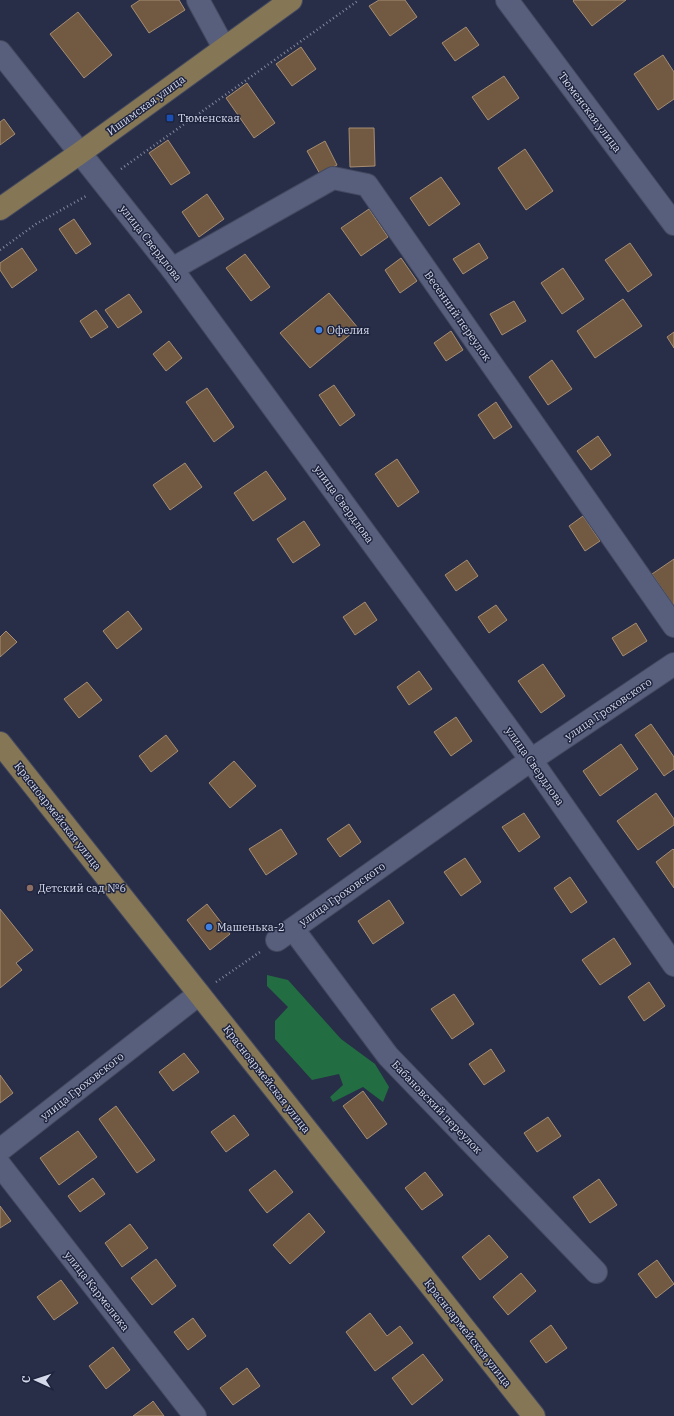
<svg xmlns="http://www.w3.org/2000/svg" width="674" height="1416" viewBox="0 0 674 1416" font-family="'IBM Plex Serif',serif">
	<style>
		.forest { fill: #236d42 }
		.building { fill: #725a42; stroke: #a68d73 }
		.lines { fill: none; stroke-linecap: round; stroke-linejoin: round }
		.minor-casing { stroke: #44495f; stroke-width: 24 }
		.major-casing { stroke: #44495f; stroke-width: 24 }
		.path { stroke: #83899e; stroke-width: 2.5; stroke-dasharray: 1 3; stroke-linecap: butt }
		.minor { stroke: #575f7c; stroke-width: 22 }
		.major { stroke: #857656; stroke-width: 22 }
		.transit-dot { fill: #1a4fb4; stroke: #1f243e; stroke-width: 1.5 }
		.shop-dot { fill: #3f7fe0; stroke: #1f243e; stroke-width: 1.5 }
		.education-dot { fill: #8d6e63; stroke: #1f243e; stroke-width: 1.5 }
		.labels { text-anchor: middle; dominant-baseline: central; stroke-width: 3; stroke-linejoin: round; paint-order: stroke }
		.street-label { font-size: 11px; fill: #d5daeb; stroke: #1f243e }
		.poi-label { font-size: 11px; fill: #d5daeb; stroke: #1f243e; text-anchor: start }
	</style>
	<rect width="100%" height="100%" fill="#282e48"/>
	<polygon class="forest" points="267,975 288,980 341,1039 375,1064 389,1087 383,1102 363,1087 333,1102 330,1097 343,1085 339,1074 312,1080 275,1039 275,1021 288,1007 267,986"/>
	<g class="building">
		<polygon points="140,0 179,0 185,10 149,33 131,6"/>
		<polygon points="379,0 405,0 417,17 390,36 369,6"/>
		<polygon points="574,0 626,0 592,26 573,1"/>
		<polygon points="78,12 112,55 84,78 50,34"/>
		<polygon points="466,27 479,45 455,61 442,43"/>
		<polygon points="301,47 316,69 292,86 276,64"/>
		<polygon points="663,55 674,72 674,99 658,110 634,74"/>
		<polygon points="504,76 519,98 488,120 472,97"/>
		<polygon points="247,83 275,123 254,138 226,98"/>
		<polygon points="4,119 15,134 0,145 0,122"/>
		<polygon points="349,128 374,128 375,166 350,167"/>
		<polygon points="168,140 190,173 171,185 149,153"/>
		<polygon points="325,141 337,165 320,174 307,151"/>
		<polygon points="525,149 553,191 526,210 498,168"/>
		<polygon points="441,177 460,204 429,226 410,198"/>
		<polygon points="207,194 224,219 199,237 182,212"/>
		<polygon points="369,209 388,237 361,256 341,228"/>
		<polygon points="74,219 91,244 76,254 59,229"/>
		<polygon points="479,243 488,258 463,274 453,259"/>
		<polygon points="630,243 652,275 628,292 605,260"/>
		<polygon points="22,248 37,270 12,288 0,270 0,263"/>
		<polygon points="245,254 270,287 251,301 226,268"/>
		<polygon points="401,258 417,281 400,293 385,270"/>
		<polygon points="563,268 584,299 562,314 541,283"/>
		<polygon points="329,293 358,328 310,368 280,333"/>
		<polygon points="129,294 142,312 118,328 105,310"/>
		<polygon points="623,299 642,326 595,358 577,331"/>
		<polygon points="514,301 526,321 502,335 490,314"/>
		<polygon points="96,310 108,327 91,338 80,321"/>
		<polygon points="451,331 463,350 446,361 434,343"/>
		<polygon points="674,332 674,348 667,337"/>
		<polygon points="169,341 182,358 166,371 153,354"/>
		<polygon points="552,360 572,389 548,405 529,377"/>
		<polygon points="334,385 355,415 340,426 319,395"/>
		<polygon points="207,388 234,427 214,442 186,402"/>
		<polygon points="496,402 512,427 494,439 478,415"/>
		<polygon points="598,436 611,455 591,470 577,451"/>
		<polygon points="397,459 419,492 398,507 375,474"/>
		<polygon points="185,463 202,487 170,510 153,485"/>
		<polygon points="266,471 286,499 253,521 234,493"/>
		<polygon points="583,516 600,541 585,551 569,526"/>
		<polygon points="304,521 320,545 293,563 277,539"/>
		<polygon points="674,559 674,606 652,574"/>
		<polygon points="467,560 478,576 456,591 445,575"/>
		<polygon points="365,602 377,620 355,635 343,617"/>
		<polygon points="496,605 507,620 489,633 478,617"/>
		<polygon points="128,611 142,629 117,649 103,631"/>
		<polygon points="636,623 647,641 623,656 612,638"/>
		<polygon points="6,631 17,642 0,657 0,637"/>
		<polygon points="543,664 565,696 541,713 518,681"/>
		<polygon points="419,671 432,689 409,705 397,687"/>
		<polygon points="87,682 102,700 79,718 64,699"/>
		<polygon points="456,717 472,741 451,756 434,732"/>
		<polygon points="651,724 674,757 674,769 664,776 635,735"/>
		<polygon points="166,735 178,751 151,772 139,756"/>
		<polygon points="621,744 638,769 600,796 583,771"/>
		<polygon points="234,761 256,786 230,808 209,783"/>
		<polygon points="656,793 674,819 674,825 638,850 617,821"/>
		<polygon points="524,813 540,837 519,852 502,827"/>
		<polygon points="349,824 361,842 340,857 327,839"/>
		<polygon points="281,829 297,854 266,875 249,849"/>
		<polygon points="673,849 674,850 674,888 656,862"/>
		<polygon points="465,858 481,882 461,896 444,872"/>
		<polygon points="570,877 587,902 571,913 554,888"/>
		<polygon points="389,900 404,923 373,944 358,921"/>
		<polygon points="207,904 230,934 210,950 187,920"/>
		<polygon points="0,909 33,950 16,963 22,970 0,988"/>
		<polygon points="614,938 631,964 600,985 582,960"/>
		<polygon points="649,982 665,1006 644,1021 628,997"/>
		<polygon points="454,994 474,1024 452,1039 431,1009"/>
		<polygon points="491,1049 505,1071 484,1085 469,1064"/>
		<polygon points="184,1053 199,1072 173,1091 159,1072"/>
		<polygon points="0,1075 13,1093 0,1103"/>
		<polygon points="363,1091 387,1124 367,1139 343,1106"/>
		<polygon points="116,1106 155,1160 137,1173 99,1119"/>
		<polygon points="234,1115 249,1135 226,1152 211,1132"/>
		<polygon points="548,1117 561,1136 537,1152 524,1133"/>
		<polygon points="78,1131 97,1157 59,1185 40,1158"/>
		<polygon points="275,1170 293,1192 267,1213 249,1190"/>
		<polygon points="425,1172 443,1195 422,1210 405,1188"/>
		<polygon points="93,1178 105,1194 80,1212 68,1196"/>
		<polygon points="599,1179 617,1205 590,1223 573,1197"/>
		<polygon points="0,1206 11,1221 0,1228"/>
		<polygon points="309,1213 325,1232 290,1264 273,1245"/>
		<polygon points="130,1224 148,1248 122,1267 105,1243"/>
		<polygon points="489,1235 508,1257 480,1280 462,1257"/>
		<polygon points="156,1259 176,1286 152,1305 131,1278"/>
		<polygon points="657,1260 674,1284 656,1298 638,1274"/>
		<polygon points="521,1273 536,1291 508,1315 493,1297"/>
		<polygon points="61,1280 78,1303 54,1320 37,1297"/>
		<polygon points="370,1313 387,1336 400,1326 413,1343 375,1371 346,1332"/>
		<polygon points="193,1318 206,1336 188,1350 174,1332"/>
		<polygon points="551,1325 567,1348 546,1363 530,1341"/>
		<polygon points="113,1347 130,1370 106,1389 89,1366"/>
		<polygon points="423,1354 443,1380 412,1405 392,1378"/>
		<polygon points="247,1368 260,1386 233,1405 220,1388"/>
		<polygon points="153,1401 164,1416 133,1416 151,1403"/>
	</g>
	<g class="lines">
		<defs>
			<g id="minor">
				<polyline points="198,0 224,48"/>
				<polyline points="507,0 674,224"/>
				<polyline points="0,52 172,269 531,760 674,965"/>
				<polyline points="172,269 333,178 367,185 674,626"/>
				<polyline points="293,929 388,1056 596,1272"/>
				<polyline points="277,940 531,760 674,664"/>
				<polyline points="0,1150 199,994"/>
				<polyline points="0,1165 195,1416"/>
			</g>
			<g id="major">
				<polyline points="0,209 80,153 291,0"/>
				<polyline points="0,743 534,1416"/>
			</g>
		</defs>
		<use href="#minor" class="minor-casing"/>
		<use href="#major" class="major-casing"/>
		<g class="path">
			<polyline points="121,169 359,0"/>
			<polyline points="0,250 36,224 88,195"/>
			<polyline points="216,982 260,952"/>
		</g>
		<use href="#minor" class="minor"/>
		<use href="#major" class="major"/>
	</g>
	<rect class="transit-dot" x="166" y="114" width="8" height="8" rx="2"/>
	<g class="shop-dot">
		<circle cx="319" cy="330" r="4"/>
		<circle cx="209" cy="927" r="4"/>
	</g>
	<circle class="education-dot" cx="30" cy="888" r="4"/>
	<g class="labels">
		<g class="street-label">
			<text transform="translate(146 105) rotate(-36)">Ишимская улица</text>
			<text transform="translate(590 112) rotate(53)">Тюменская улица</text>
			<text transform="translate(151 243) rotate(52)">улица Свердлова</text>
			<text transform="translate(458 316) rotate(55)">Весенний переулок</text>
			<text transform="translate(344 504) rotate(54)">улица Свердлова</text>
			<text transform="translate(608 709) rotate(-34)">улица Гроховского</text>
			<text transform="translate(535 766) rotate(55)">улица Свердлова</text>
			<text transform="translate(58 816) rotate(52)">Красноармейская улица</text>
			<text transform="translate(342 894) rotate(-35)">улица Гроховского</text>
			<text transform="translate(267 1079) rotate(52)">Красноармейская улица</text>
			<text transform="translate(82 1086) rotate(-38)">улица Гроховского</text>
			<text transform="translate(437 1107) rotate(46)">Бабановский переулок</text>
			<text transform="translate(97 1291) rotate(52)">улица Кармелюка</text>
			<text transform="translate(468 1333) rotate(52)">Красноармейская улица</text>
		</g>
		<g class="poi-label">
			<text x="178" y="118">Тюменская</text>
			<text x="327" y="330">Офелия</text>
			<text x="38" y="888">Детский сад №6</text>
			<text x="217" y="927">Машенька-2</text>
		</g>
	</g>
	<g transform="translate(36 1380) rotate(273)" stroke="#1f243e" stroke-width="3" paint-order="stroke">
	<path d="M0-3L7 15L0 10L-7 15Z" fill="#d5daeb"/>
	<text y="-6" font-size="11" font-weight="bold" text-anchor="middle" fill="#d5daeb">С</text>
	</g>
</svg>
